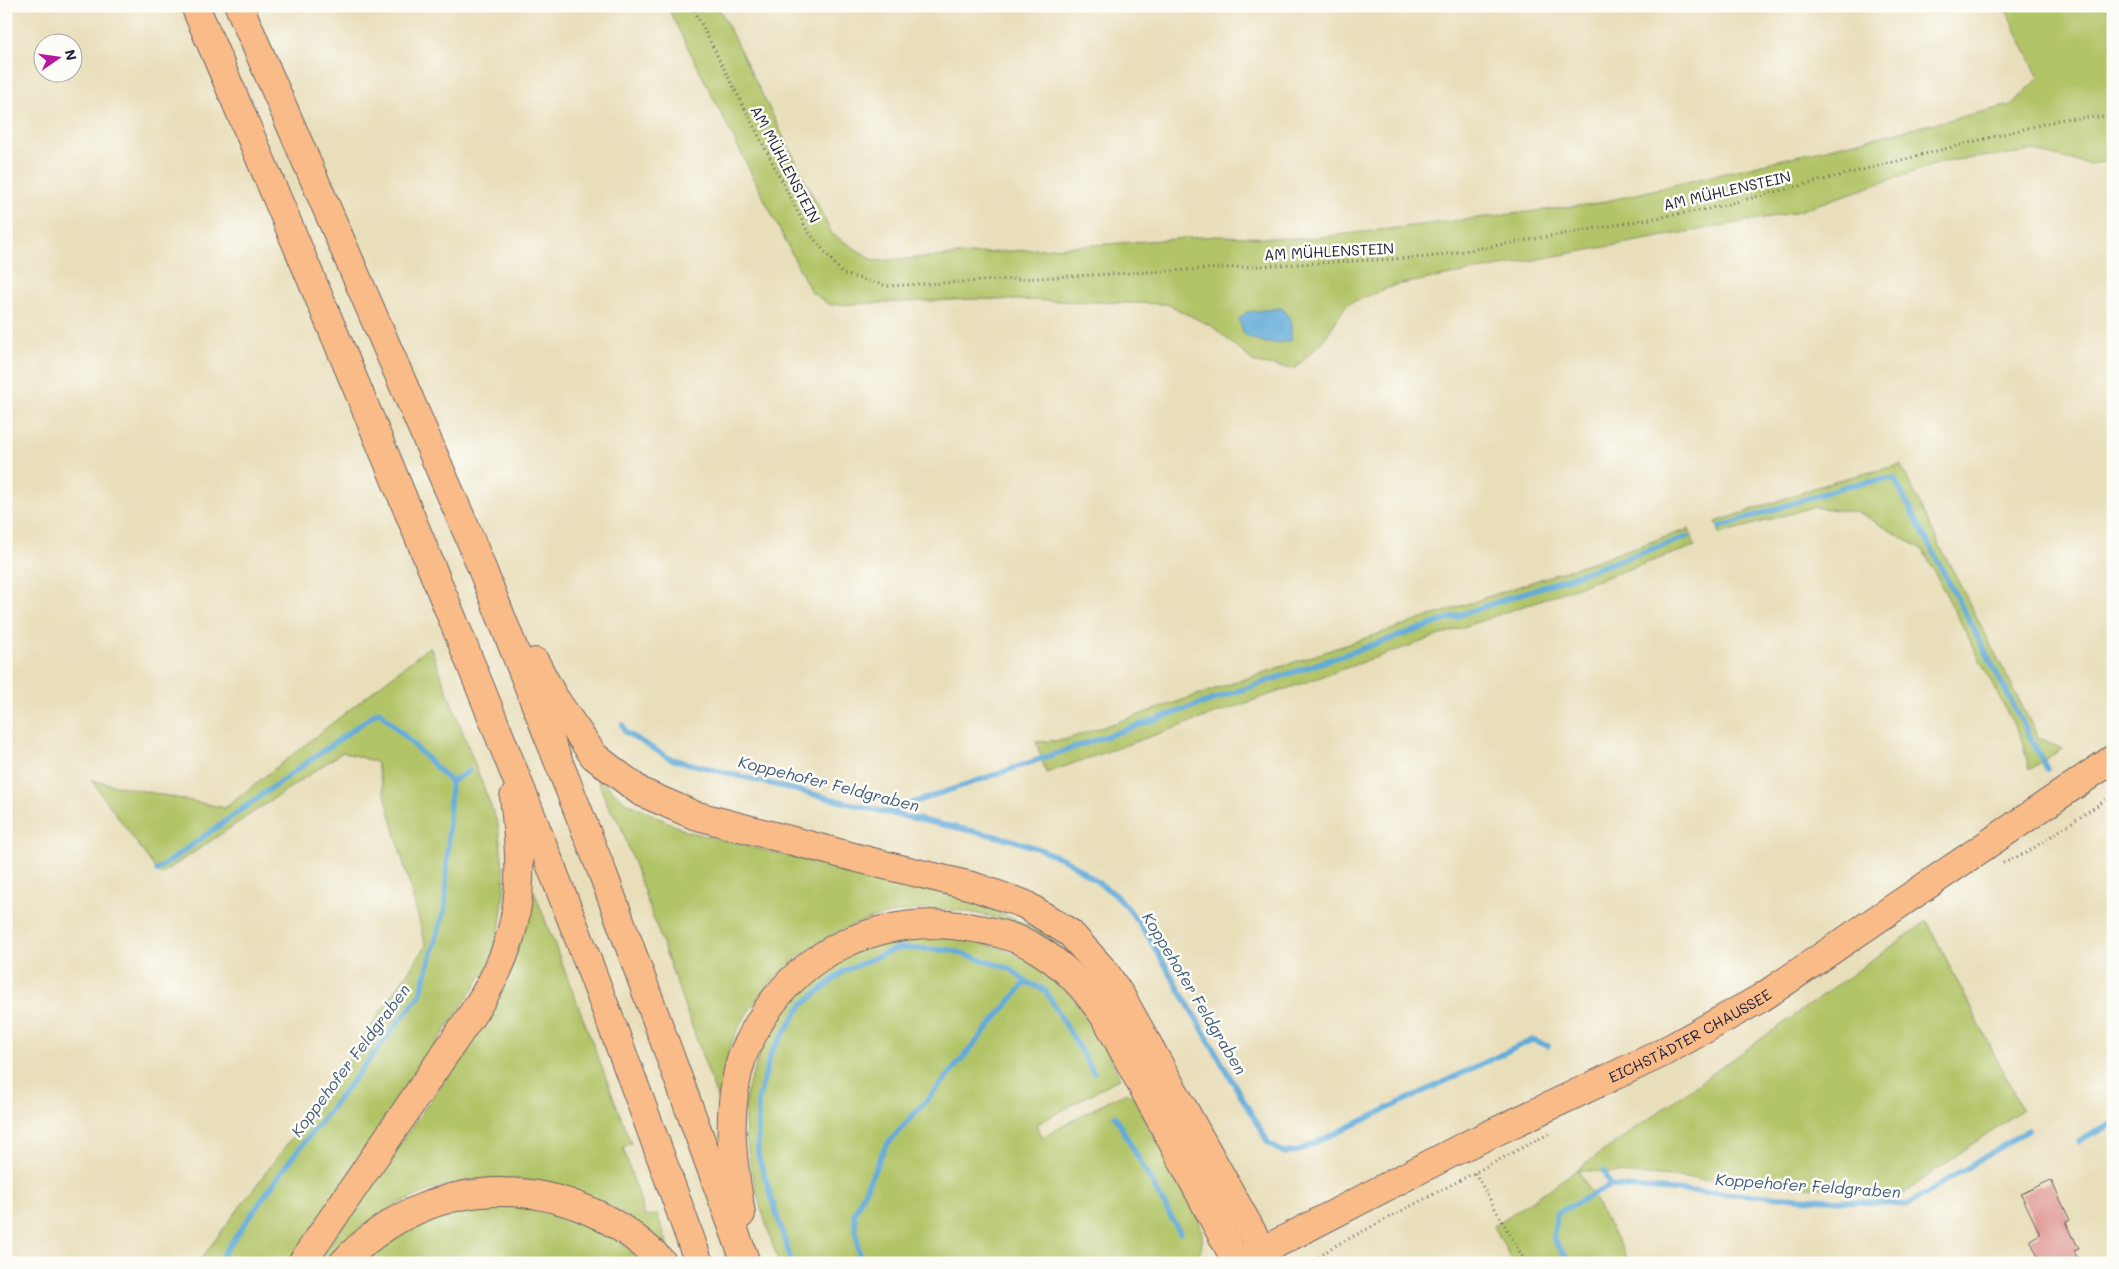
<svg xmlns="http://www.w3.org/2000/svg" width="2119" height="1269" viewBox="0 0 2119 1269" font-family="Mali,sans-serif">
	<style>
		.green { fill: #b2c468; stroke: #6a7352 }
		.water { fill: #62abd9; stroke: #42668a }
		.lines { fill: none; stroke-linecap: round; stroke-linejoin: round }
		.stream { stroke: #62abd9; stroke-width: 5.5 }
		.building { fill: #e1a09d }
		.major-casing { stroke: #676467; stroke-width: 30 }
		.highway-casing { stroke: #676467; stroke-width: 30 }
		.path { stroke: #676467; stroke-width: 3; stroke-dasharray: 1 4; stroke-linecap: butt }
		.major { stroke: #f9bc89; stroke-width: 28 }
		.highway { stroke: #f9bc89; stroke-width: 28 }
		.labels { text-anchor: middle; dominant-baseline: central; stroke-width: 5; stroke-linejoin: round; paint-order: stroke }
		.street-label { font-size: 15px; fill: #22223b; stroke: #fdfcf7 }
		.water-label { font-size: 16px; font-style: italic; fill: #3c597a; stroke: #fdfcf7 }
	</style>
	<rect width="100%" height="100%" fill="#fdfcf7"/>
	<filter id="ink" filterUnits="userSpaceOnUse"><feTurbulence type="fractalNoise" baseFrequency=".02" numOctaves="2"/><feDisplacementMap in="SourceGraphic" scale="10" xChannelSelector="R" yChannelSelector="G"/><feConvolveMatrix kernelMatrix="1 2 1 2 8 2 1 2 1" color-interpolation-filters="sRGB"/></filter>
	<filter id="wash" filterUnits="userSpaceOnUse"><feTurbulence type="fractalNoise" baseFrequency=".0096" numOctaves="4" result="noise"/><feDisplacementMap in="SourceGraphic" scale="20" xChannelSelector="R" yChannelSelector="G"/><feGaussianBlur stdDeviation="1.12" result="paint"/><feColorMatrix in="noise" values="0 0 0 0 0 0 0 0 0 0 0 0 0 0 0 0 0 1.4 0 .05"/><feComposite in="paint" operator="in"/></filter>
	<g filter="url(#wash)">
		<rect width="100%" height="100%" fill="#e8deba"/>
		<g class="green">
			<polygon points="667,6 718,6 832,234 875,261 1216,236 1305,239 1594,204 2011,105 2039,78 2004,6 2113,6 2113,161 2088,164 2035,151 1946,161 1792,213 1396,285 1347,304 1321,344 1294,369 1255,363 1213,327 1167,304 978,299 830,305 811,292"/>
			<polygon points="1901,465 1939,544 2038,737 2062,749 2029,770 2023,743 1923,550 1860,513 1813,507 1720,534 1716,522 1838,480"/>
			<polygon points="1689,529 1695,546 1046,773 1036,742 1064,740"/>
			<polygon points="430,646 498,825 505,884 499,931 489,965 289,1263 198,1263 328,1089 426,946 376,762 343,752 160,875 91,780 225,808"/>
			<path d="M596,776l28,25 62,30 272,67c31,11 65,21 92,41 11,9 22,20 32,29 -18,-14 -35,-30 -55,-40 -14,-7 -29,-10 -44,-13 -100,-24 -205,29 -249,122 -8,19 -11,43 -16,63l-98,-276 -12,-18z"/>
			<path d="M534,891l97,252 -8,4 22,70 12,-3 11,32 -7,2c-16,-24 -40,-37 -66,-49 -95,-43 -202,-16 -269,64h-9l170,-244 21,-41 23,-85z"/>
			<polygon points="1927,921 2022,1109 1902,1194 1578,1170 1630,1263 1513,1263 1494,1226 1577,1170"/>
			<path d="M944,934c105,21 130,50 176,144l-84,47 7,12 74,-41 11,-3 10,8 61,119c4,17 6,29 -6,43h-414c-18,-52 -35,-102 -34,-158 0,-13 7,-28 11,-40 15,-53 58,-99 110,-118 25,-9 51,-11 78,-13z"/>
			<path d="M512,1206l47,6 56,25 29,26h-283c48,-44 88,-53 151,-57z"/>
		</g>
		<path class="water" d="M1282,308l9,13v19c-16,6 -33,3 -47,-6l-5,-15 8,-7z"/>
		<g class="lines">
			<g class="stream">
				<polyline points="1720,527 1846,486 1894,478 2047,769"/>
				<polyline points="623,725 625,732 671,759 884,812 1009,839 1042,850 1068,861 1113,893 1127,907 1147,934 1269,1144 1285,1153 1298,1151 1532,1040 1548,1046"/>
				<polyline points="886,812 1687,537"/>
				<polyline points="157,870 379,711 451,782"/>
				<polyline points="1115,1116 1180,1233"/>
				<polyline points="2078,1142 2113,1123"/>
				<polyline points="1604,1171 1610,1186 1907,1205 2028,1130"/>
				<polyline points="217,1263 285,1167 420,995 445,908 451,782 469,771"/>
				<polyline points="792,1263 758,1155 758,1101 771,1053 802,1005 844,971 898,948 951,950 1011,969 1026,982 1045,990 1094,1073"/>
				<polyline points="860,1263 854,1214 885,1147 941,1084 1026,982"/>
				<polyline points="1570,1263 1553,1238 1557,1213 1610,1186"/>
			</g>
		</g>
		<g id="blocks">
			<polygon class="building" points="2051,1180 2070,1220 2066,1222 2079,1249 2074,1251 2080,1263 2041,1263 2030,1240 2040,1234 2021,1194"/>
		</g>
	</g>
	<g filter="url(#ink)">
		<use href="#blocks" fill-opacity="0" stroke="#676467" stroke-width="1"/>
		<g class="lines">
			<defs>
				<g id="major">
					<path id="s1" d="M1239,1263l222,-115 201,-95 99,-55 352,-239"/>
				</g>
				<g id="highway">
					<path d="M195,6c178,415 353,831 504,1257"/>
					<polyline points="239,6 471,541 603,874 746,1263"/>
					<polyline points="535,662 553,696 594,756 641,792 694,815 884,865 972,886 1024,904 1070,933 1105,972 1122,998 1262,1250"/>
					<path d="M741,1214c-9,-55 -16,-102 1,-157 3,-9 9,-18 13,-27 42,-79 124,-116 212,-103 22,3 46,9 65,19 34,20 53,42 75,74l130,243"/>
					<path d="M302,1263l173,-253c49,-74 49,-129 39,-213"/>
					<path d="M343,1263c89,-96 231,-93 320,0"/>
				</g>
			</defs>
			<use href="#major" class="major-casing"/>
			<use href="#highway" class="highway-casing"/>
			<g class="path">
				<polyline points="692,6 807,230 843,274 887,286 1429,257 1708,209 2063,119 2113,116"/>
				<polyline points="2003,863 2026,853 2113,795"/>
				<polyline points="1475,1173 1526,1263"/>
				<polyline points="1311,1263 1331,1248 1552,1132"/>
			</g>
			<use href="#major" class="major"/>
			<use href="#highway" class="highway"/>
		</g>
	</g>
	<g class="labels">
		<g class="street-label">
			<text transform="translate(786 164) rotate(62)">AM MÜHLENSTEIN</text>
			<text transform="translate(1727 190) rotate(-13)">AM MÜHLENSTEIN</text>
			<text transform="translate(1329 251) rotate(-3)">AM MÜHLENSTEIN</text>
			<text stroke="none"><textPath href="#s1" startOffset="505">EICHSTÄDTER CHAUSSEE</textPath></text>
		</g>
		<g class="water-label">
			<text transform="translate(829 783) rotate(14)">Koppehofer Feldgraben</text>
			<text transform="translate(1195 993) rotate(59)">Koppehofer Feldgraben</text>
			<text transform="translate(350 1060) rotate(-53)">Koppehofer Feldgraben</text>
			<text transform="translate(1808 1185) rotate(4)">Koppehofer Feldgraben</text>
		</g>
	</g>
	<rect width="2119" height="1269" fill="none" stroke="#fdfcf7" stroke-width="25"/>
	<g transform="translate(58 58) rotate(77)"><circle r="24" fill="#fdfcf7" stroke="#a5a5ac"/>
	<path d="M0-4L9 19L0 12L-9 19Z" fill="#b5179e"/>
	<text y="-8" font-size="14" font-weight="bold" text-anchor="middle" fill="#22223b">N</text>
	</g>
</svg>
